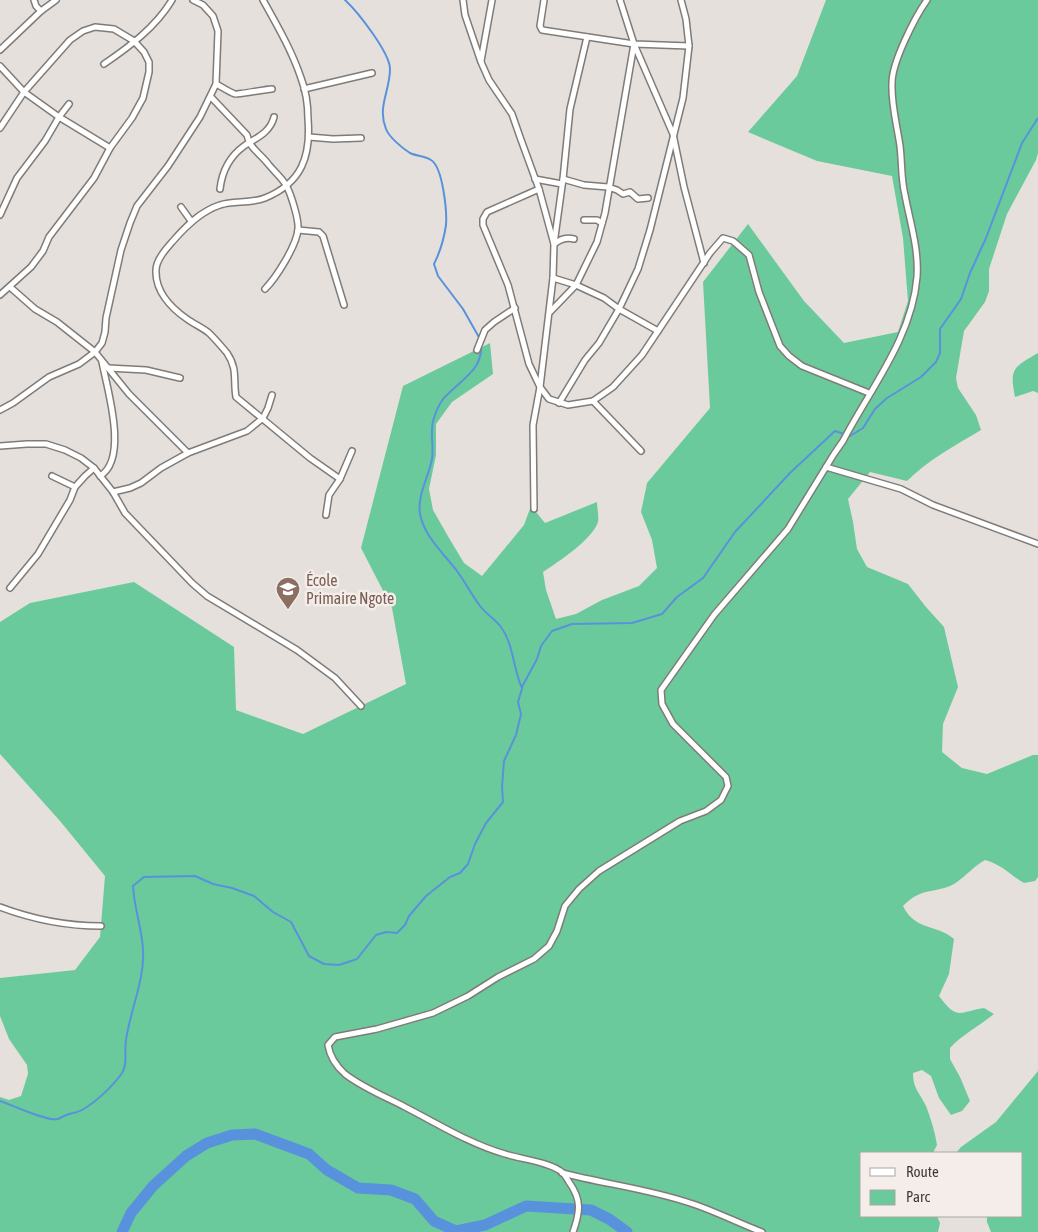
<svg xmlns="http://www.w3.org/2000/svg" width="1038" height="1232" viewBox="0 0 1038 1232" font-family="'Asap Condensed',sans-serif">
	<style>
		.green { fill: #6bca9b }
		.lines { fill: none; stroke-linecap: round; stroke-linejoin: round }
		.stream { stroke: #5892dd; stroke-width: 2 }
		.river { stroke: #5892dd; stroke-width: 11 }
		.street-casing { stroke: #807b77; stroke-width: 8 }
		.street { stroke: #fff; stroke-width: 5 }
		.labels { text-anchor: middle; dominant-baseline: central; stroke-width: 5; stroke-linejoin: round; paint-order: stroke }
		.education-label { font-size: 16px; fill: #785e54; stroke: #f4ede9; text-anchor: start }
	</style>
	<rect width="100%" height="100%" fill="#e6e0dc"/>
	<g class="green">
		<path d="M826,0h212v153l-2,7 -29,54 -18,55v22l-4,11 -21,29 -8,47 2,10 18,27 5,15c-25,15 -53,30 -74,51l-37,-9 -22,27 5,23 4,27 10,18 41,17 18,23 18,20 14,60 -15,37 -1,28 20,16 25,6 46,-19h5v122l-3,4 -11,2c-14,-8 -23,-19 -39,-23 -11,6 -18,15 -28,22 -19,13 -34,3 -54,24 12,25 34,18 51,33l-5,35 -10,22c19,25 19,16 45,12l10,6c-15,12 -32,21 -44,34v11l10,18 10,24 -8,10 -11,4 -12,-17 -8,-22 -9,-6 -9,3c0,16 7,20 13,33 5,13 9,26 11,39l-4,8h-71v63h75l3,7 -2,9h-938v-135l9,3 12,-4 7,-22 -1,-9 -18,-26 -9,-23v-38l75,-8 25,-33 5,-61 -45,-55 -60,-67v-132l30,-19 104,-21 100,65 2,63 67,24 103,-50 -14,-76 -31,-60 42,-162 87,-43 3,31 -41,28 -16,22v31l-7,34 4,21 16,28 15,25 18,13 42,-51 7,-19 14,17 52,-21c0,6 2,14 1,20 -5,17 -40,40 -55,50l3,18 10,29 20,-5 26,-14 37,-14 18,-18 -5,-28 -11,-28 6,-29 63,-75 -7,-126 45,-58 56,77 40,42 54,-11 10,-31 -5,-63 -11,-62 -75,-15 -69,-29 49,-56z"/>
		<path d="M1038,353v40l-5,-2 -18,6c-6,-29 -1,-30 23,-44z"/>
		<polygon points="1038,1071 1038,1232 991,1232 987,1222 987,1216 1022,1216 1022,1153 956,1153 961,1147 996,1122"/>
	</g>
	<g class="lines">
		<g class="stream">
			<path d="M345,0c13,12 45,53 45,69 0,22 -13,38 -4,60 3,8 16,19 24,24 6,3 15,3 21,7 12,7 16,52 15,65 -2,14 -6,27 -12,39l4,12 25,33 17,30"/>
			<path d="M481,344c2,24 -16,33 -31,48 -9,7 -14,18 -17,29 -3,12 1,25 -1,38 -3,17 -15,36 -12,55 4,22 24,40 37,57 8,11 15,24 23,35 6,8 15,13 21,21 13,18 12,42 21,61"/>
			<path d="M0,1101c12,4 48,21 58,18 0,0 6,-3 6,-3 6,-3 13,-3 18,-6 14,-8 31,-24 40,-37 6,-9 2,-22 4,-33 4,-29 19,-61 17,-90 -1,-22 -9,-42 -10,-64l11,-9 51,-1 18,8 19,4 22,8 19,16 18,10 18,34 15,8 15,1 18,-6 19,-24 10,-3 11,1 8,-8 4,-9 17,-20 24,-19 10,-4 8,-9 7,-20 11,-21 17,-21 -1,-15 2,-26 12,-26 5,-21 -3,-12 5,-17 14,-26 4,-13 11,-15 20,-7 60,-1 30,-9 15,-17 26,-19 32,-46 56,-60 44,-41 15,5 13,-8 12,-19 12,-11 34,-21 15,-15 4,-9v-24l21,-30 9,-26 16,-35 36,-95 16,-25"/>
		</g>
		<polyline class="river" points="122,1232 131,1213 153,1186 186,1156 207,1143 232,1135 255,1134 309,1154 327,1170 358,1188 391,1190 415,1199 434,1221 456,1231 485,1225 526,1206 591,1210 609,1219 627,1232"/>
		<defs>
			<g id="street">
				<polyline points="34,0 36,6 41,11"/>
				<path d="M263,0c14,25 29,51 38,78 5,13 7,27 7,41 3,37 -6,64 -43,79 -15,6 -32,2 -45,7 -19,6 -34,21 -47,36 -7,8 -17,19 -17,29 -1,21 15,38 31,49 7,5 16,9 22,14 6,6 13,14 18,20 11,16 6,27 9,44l74,61 30,21"/>
				<polyline points="463,0 465,15 481,62 489,80 512,114 520,137 539,189 554,244 553,278 540,387 549,399 568,405 593,401 613,387 642,355 710,253 723,238 733,241 749,255 759,292 780,346 789,356 802,366 869,393"/>
				<polyline points="544,0 540,26 542,30 634,44 689,46"/>
				<polyline points="620,0 634,44 673,134 684,187 704,263"/>
				<polyline points="0,50 41,11 56,0"/>
				<polyline points="481,61 492,0"/>
				<path d="M104,64c25,-17 52,-37 68,-64"/>
				<polyline points="0,66 24,92 59,117 110,148"/>
				<path d="M216,84c6,3 13,8 19,10 2,1 31,-5 37,-5"/>
				<polyline points="304,89 372,73"/>
				<path d="M211,97l36,38c2,13 14,19 22,30 5,6 13,13 17,20 5,9 13,35 12,44 -1,16 -22,49 -33,60"/>
				<polyline points="0,128 24,92 70,40 83,31 95,27 114,29 134,41 144,52 149,62 149,72 143,98 132,118 110,148 94,178 49,237 43,251 31,267 0,295"/>
				<polyline points="309,137 333,139 361,138"/>
				<polyline points="535,179 562,184"/>
				<polyline points="563,179 584,185 608,187 617,190 623,194 630,192 638,199 648,198"/>
				<path d="M220,189c2,-18 9,-32 24,-43 12,-8 26,-13 30,-29"/>
				<polyline points="181,207 191,221"/>
				<polyline points="0,215 17,178 45,141 59,117 69,104"/>
				<polyline points="584,220 597,220 602,223"/>
				<polyline points="298,230 319,232 323,236 344,305"/>
				<path d="M574,239c-8,-2 -13,0 -20,5l9,-65 7,-70 17,-72"/>
				<polyline points="553,278 576,285 604,298 619,309 658,331"/>
				<polyline points="10,287 35,309 57,322 95,352 129,394 188,453"/>
				<polyline points="550,312 576,285 597,242 605,213 634,44"/>
				<polyline points="477,350 485,330 494,322 515,308"/>
				<polyline points="108,368 146,370 180,378"/>
				<polyline points="593,401 641,451"/>
				<polyline points="559,403 585,360 599,343 619,309 638,269 650,230 683,98 689,46 686,19 681,0"/>
				<polyline points="0,410 13,403 49,377 79,364 95,352 102,343 105,332 106,318 121,250 130,223 137,206 168,166 200,117 216,84 218,31 213,16 203,5 193,0"/>
				<polyline points="0,446 27,444 46,444 65,450 81,458 94,468 113,492 125,513 192,583 207,596 297,650 335,678 361,706"/>
				<polyline points="826,467 901,489 933,505 1038,544"/>
				<polyline points="52,476 75,487"/>
				<path d="M100,476c29,-17 7,-88 2,-114"/>
				<polyline points="113,492 130,488 141,483 161,468 188,453 247,431 263,418 268,408 272,395"/>
				<polyline points="534,509 533,425 540,387 529,364 508,285 483,225 483,219 487,212 539,189"/>
				<polyline points="326,515 329,495 340,479 352,451"/>
				<polyline points="10,588 38,554 70,500 75,487 85,476 94,468"/>
				<path d="M0,907c32,12 66,19 101,19"/>
				<path d="M562,1173c43,11 87,16 128,30 25,8 48,20 72,29"/>
				<path d="M573,1232c7,-20 9,-32 -4,-50 -2,-3 -4,-7 -6,-9 -12,-11 -43,-14 -58,-19 -35,-10 -67,-30 -100,-47 -19,-10 -42,-19 -60,-33 -9,-8 -15,-17 -17,-29l7,-8 42,-8 56,-16 35,-17 30,-19 36,-18 15,-13 8,-15 8,-25 14,-17 20,-18 81,-50 26,-10 15,-11 7,-14 -2,-9 -53,-53 -11,-20 -1,-14 53,-75 74,-86 46,-75 9,-13c27,-52 69,-103 74,-164 2,-28 -7,-55 -12,-82 -4,-16 -3,-33 -5,-49 -3,-21 -9,-42 -8,-63 0,-21 23,-66 35,-83"/>
			</g>
		</defs>
		<use href="#street" class="street-casing"/>
		<use href="#street" class="street"/>
	</g>
	<defs>
		<symbol id="school-pin" viewBox="-11 -11 22 30"><path d="M0 17L-7.5 6A9.5 9.5 0 1 1 7.5 6Z" fill="#8d6e63" stroke="#f4ede9"/><path d="M0-5L7-2L0 1L-7-2ZM-4 1L0 2.5L4 1V4Q0 6-4 4Z" fill="#fff"/></symbol>
	</defs>
	<g fill-rule="evenodd">
		<use href="#school-pin" x="274" y="575" width="28" height="38"/>
	</g>
	<g class="labels">
		<g class="education-label">
			<text x="306" y="580">École<tspan x="306" dy="18">Primaire Ngote</tspan></text>
		</g>
	</g>
	<rect x="860" y="1152" width="162" height="65" fill="#f4ede9" stroke="#aba6a3"/>
	<rect x="870" y="1168" width="25" height="8" fill="#ffffff" stroke="#aba6a3"/>
	<text x="906" y="1177" font-size="15" fill="#3e3c3a">Route</text>
	<rect x="870" y="1190" width="25" height="15" fill="#6bca9b" stroke="#aba6a3"/>
	<text x="906" y="1202" font-size="15" fill="#3e3c3a">Parc</text>
</svg>
